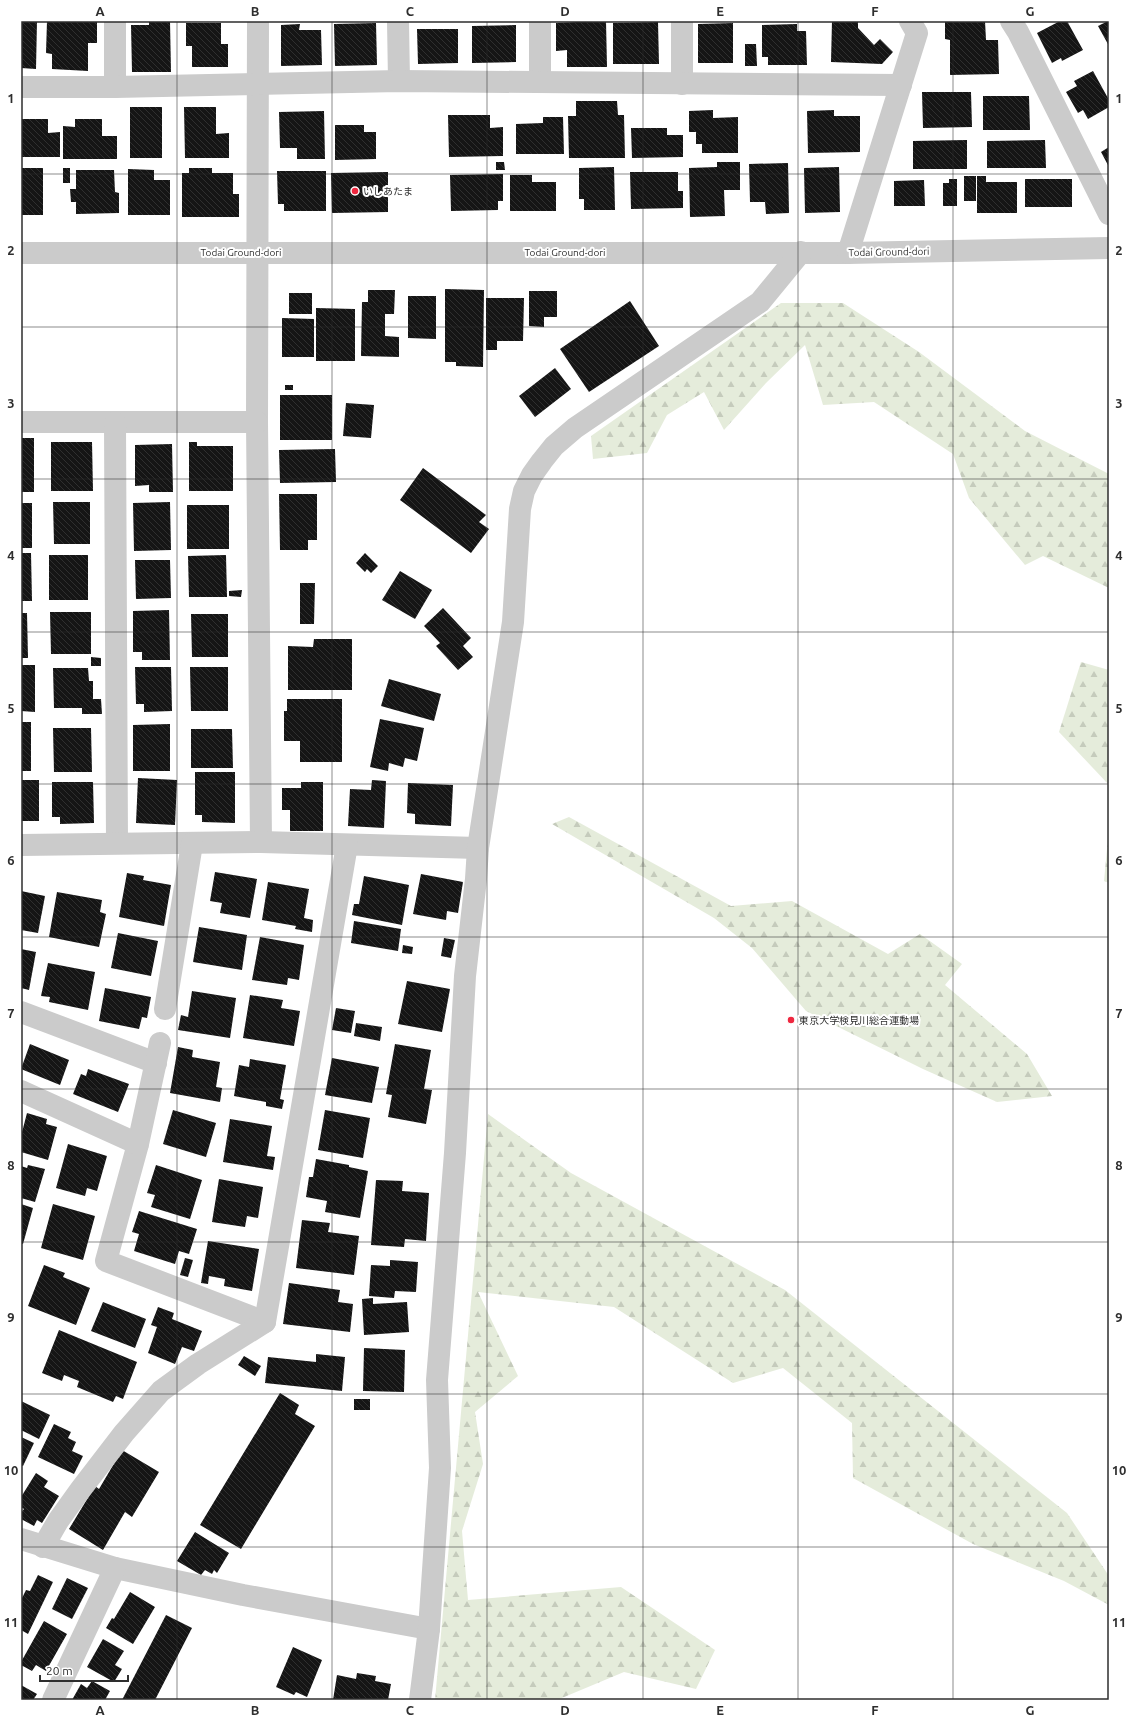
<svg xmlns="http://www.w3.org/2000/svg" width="1130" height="1721" viewBox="0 0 1130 1721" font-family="Ubuntu,'Noto Sans JP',sans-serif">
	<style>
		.forest { fill: url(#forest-firs) }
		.building { fill: url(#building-back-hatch) }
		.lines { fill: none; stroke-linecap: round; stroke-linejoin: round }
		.minor { stroke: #cbcbcb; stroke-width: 22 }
		.grid { fill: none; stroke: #2e2e2e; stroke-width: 1; stroke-opacity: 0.55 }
		.poi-dot { fill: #ef273f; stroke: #fff; stroke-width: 1.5 }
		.labels { text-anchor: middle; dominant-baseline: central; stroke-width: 4; stroke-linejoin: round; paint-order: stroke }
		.poi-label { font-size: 10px; fill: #2e2e2e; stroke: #fff; text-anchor: start }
		.street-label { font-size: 10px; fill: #2e2e2e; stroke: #fff }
		.neatline { fill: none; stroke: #2e2e2e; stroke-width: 1.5 }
		.grid-label { font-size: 13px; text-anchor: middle; font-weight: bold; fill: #2e2e2e }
	</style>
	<defs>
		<pattern id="forest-firs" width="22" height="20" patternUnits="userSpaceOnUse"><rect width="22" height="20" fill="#e5ecdb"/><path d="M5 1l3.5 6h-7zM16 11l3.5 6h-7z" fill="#c5cbbc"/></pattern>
		<pattern id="building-back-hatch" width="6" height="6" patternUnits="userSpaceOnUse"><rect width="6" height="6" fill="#151515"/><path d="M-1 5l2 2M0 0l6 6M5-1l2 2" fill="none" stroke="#2f2f2f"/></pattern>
	</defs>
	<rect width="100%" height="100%" fill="#fff"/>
	<g class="forest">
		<polygon points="781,303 843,303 919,352 1025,431 1109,474 1109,588 1043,556 1025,565 969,498 953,454 874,402 823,405 805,345 766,383 724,430 704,392 667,415 647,453 593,459 591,436"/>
		<polygon points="1081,662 1109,670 1109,785 1059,732"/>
		<polygon points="569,817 731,906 792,901 888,954 920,934 962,964 945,985 1027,1054 1052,1096 997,1102 923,1069 806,1011 752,948 714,918 552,824"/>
		<polygon points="1109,828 1109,883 1104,881"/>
		<polygon points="488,1114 571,1173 785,1290 1067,1513 1109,1576 1109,1605 1064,1581 973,1544 853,1478 852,1423 783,1368 733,1383 614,1307 478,1292 518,1376 475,1412 483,1464 462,1531 468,1600 621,1587 715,1650 696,1689 624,1672 557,1700 435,1700"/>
	</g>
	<g class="building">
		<polygon points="21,21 37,21 36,69 21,68"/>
		<polygon points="47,21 97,21 97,43 88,43 88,71 52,69 52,54 46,53"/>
		<polygon points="170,21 171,72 132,72 131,25 149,25 149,22"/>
		<polygon points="576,21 606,21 607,67 567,67 567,50 556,51 556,23 576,22"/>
		<polygon points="832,21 858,21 858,28 874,45 880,39 893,52 882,64 831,62"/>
		<polygon points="945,21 985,21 986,40 998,40 999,74 950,75 950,40 945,39"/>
		<polygon points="1060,21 1067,21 1083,50 1062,61 1061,58 1052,63 1037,33"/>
		<polygon points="1108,21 1109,21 1109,46 1098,26"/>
		<polygon points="658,22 659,64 613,64 613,23"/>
		<polygon points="186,23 221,23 221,44 228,44 228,67 192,67 192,46 186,46"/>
		<polygon points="376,23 377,65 335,66 334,24"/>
		<polygon points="733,23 733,63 698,63 698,24"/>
		<polygon points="300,24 299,30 321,30 322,65 281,66 281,25"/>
		<polygon points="797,24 797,31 806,31 807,65 768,65 768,57 762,57 762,25"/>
		<polygon points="516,25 516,62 472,63 472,26"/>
		<polygon points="417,29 458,29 458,63 418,64"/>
		<polygon points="745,44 756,44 757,66 745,66"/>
		<polygon points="1093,71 1109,100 1109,107 1088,119 1083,110 1078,113 1066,92 1077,86 1074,81"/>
		<polygon points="922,92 971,92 972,127 923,128"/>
		<polygon points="983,96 1029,96 1030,130 983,130"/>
		<polygon points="576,101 617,101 618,115 624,115 625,158 569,158 568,116 576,116"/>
		<rect x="130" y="107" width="32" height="51"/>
		<polygon points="184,107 216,107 216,134 229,133 229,158 185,158"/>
		<polygon points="713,110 713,118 738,117 738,153 702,153 702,144 696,144 696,132 689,132 689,111"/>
		<polygon points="834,110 834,116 860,116 860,152 808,153 807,111"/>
		<polygon points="324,111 325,159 297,159 297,148 280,148 279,112"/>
		<polygon points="448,115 490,115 490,128 503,127 503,156 449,157"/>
		<polygon points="543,117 563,117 564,154 516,154 516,124 543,123"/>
		<polygon points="21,119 48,119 48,133 60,132 60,157 21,157"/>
		<polygon points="75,119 102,119 102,136 117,136 117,159 63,159 63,126 75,127"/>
		<polygon points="335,125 364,125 364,132 376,132 376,159 335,160"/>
		<polygon points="631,128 667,128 667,135 683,135 683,157 632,158"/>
		<polygon points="967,140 967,169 913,169 913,141"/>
		<polygon points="1045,140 1046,168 987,168 987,141"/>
		<polygon points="1109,147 1109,167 1101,152"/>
		<polygon points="496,162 504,162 505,170 496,170"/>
		<polygon points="717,162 740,162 740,190 724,190 725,216 690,217 689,168 717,167"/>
		<polygon points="788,163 789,213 766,214 765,202 750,202 749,164"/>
		<polygon points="614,167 615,210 584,210 584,199 579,199 579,168"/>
		<polygon points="839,167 840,212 805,213 804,168"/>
		<rect x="21" y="168" width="22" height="47"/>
		<rect x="63" y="168" width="7" height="15"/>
		<polygon points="189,168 212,168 212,173 233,173 233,194 239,194 239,217 182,217 182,173 189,173"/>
		<polygon points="128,169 154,170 154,180 170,180 170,215 128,215"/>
		<polygon points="76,170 114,170 115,192 119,193 119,213 76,214 76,202 71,202 70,189 76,189"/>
		<polygon points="277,171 326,171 326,211 284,211 284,204 278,204"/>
		<polygon points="388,172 388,212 332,213 331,173"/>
		<polygon points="630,172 678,172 678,191 683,191 683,208 631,209"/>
		<polygon points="503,174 503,201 498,201 498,210 451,211 450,175"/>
		<polygon points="510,175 532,175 532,182 556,182 556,211 510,211"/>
		<rect x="964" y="176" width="12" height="25"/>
		<polygon points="977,176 986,176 986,182 1017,182 1017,213 977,213"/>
		<polygon points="949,179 957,179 957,206 943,206 943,183 949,183"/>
		<rect x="1025" y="179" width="47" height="28"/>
		<polygon points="924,180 925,206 894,206 894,181"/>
		<polygon points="445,289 484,290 483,367 456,366 456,362 445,362"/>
		<polygon points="368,290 395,290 394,314 385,314 385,336 399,337 399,357 361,356 362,302 368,302"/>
		<polygon points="529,291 557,291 557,317 544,317 544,327 529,326"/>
		<rect x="289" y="293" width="23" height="21"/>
		<polygon points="408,296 436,296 436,339 408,338"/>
		<polygon points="486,298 524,298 523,341 497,341 497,350 486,350"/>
		<polygon points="630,301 659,346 589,392 560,349"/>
		<polygon points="316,308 355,309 355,361 316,361"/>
		<polygon points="282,318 314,319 314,357 282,357"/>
		<polygon points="555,368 571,389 535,417 519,396"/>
		<rect x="285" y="385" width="8" height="5"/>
		<rect x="280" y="395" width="52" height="45"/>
		<polygon points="346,403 374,405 371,438 343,436"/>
		<rect x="21" y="438" width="13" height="54"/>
		<polygon points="51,442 92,442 93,491 51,491"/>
		<polygon points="189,442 197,442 197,446 233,446 233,491 189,491"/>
		<polygon points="172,444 173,492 149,492 149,485 135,486 135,445"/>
		<polygon points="335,449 336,482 280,483 279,450"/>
		<polygon points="423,468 486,515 479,522 489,529 471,553 400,500"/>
		<polygon points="279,494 317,494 317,540 308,540 308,550 280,550"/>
		<polygon points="53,502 90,502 90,544 54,544"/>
		<polygon points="170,502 171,550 134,551 133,503"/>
		<rect x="21" y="503" width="11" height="45"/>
		<rect x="187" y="505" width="42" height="44"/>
		<polygon points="21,553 31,553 32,601 21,601"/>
		<polygon points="365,553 378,566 371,573 367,569 365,572 356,563"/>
		<rect x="49" y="555" width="39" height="45"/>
		<polygon points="226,555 227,597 189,597 188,556"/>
		<polygon points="135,560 170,560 171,598 136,599"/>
		<polygon points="400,571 432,590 415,619 382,600"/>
		<polygon points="300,583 315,583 314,624 300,624"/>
		<polygon points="242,590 241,597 229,596 229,591"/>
		<polygon points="443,608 471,638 463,646 473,657 458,670 436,646 440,643 424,626"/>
		<polygon points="169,610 170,660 142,660 142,652 133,652 133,611"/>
		<polygon points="50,612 91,612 91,654 51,654"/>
		<polygon points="21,613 27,613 28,658 21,658"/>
		<polygon points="191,614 228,614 228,657 192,657"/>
		<polygon points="314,639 352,639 352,690 288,690 288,646 313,647"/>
		<polygon points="91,657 101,658 101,666 91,666"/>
		<polygon points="21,665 35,665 35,712 21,711"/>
		<polygon points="135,667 171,667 172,711 144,712 144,704 136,704"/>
		<polygon points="190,667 228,667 228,711 191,711"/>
		<polygon points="53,668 88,668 89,681 93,681 93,699 101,699 102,714 82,714 82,708 54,708"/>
		<polygon points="389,679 441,694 434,721 381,706"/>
		<polygon points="287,699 342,699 342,762 300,762 300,741 284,741 284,711 287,711"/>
		<polygon points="380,719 424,728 417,761 405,758 403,767 389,763 388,771 370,767"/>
		<rect x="21" y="722" width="10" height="49"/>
		<polygon points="170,724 170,771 133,771 133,725"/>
		<polygon points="53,728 91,728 92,772 54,772"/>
		<polygon points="191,729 232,729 233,768 191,768"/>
		<polygon points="195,772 235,772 235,823 202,822 202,815 195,815"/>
		<polygon points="138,778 177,780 175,825 136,823"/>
		<rect x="21" y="780" width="18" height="41"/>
		<polygon points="372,780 386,781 384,828 348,826 350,789 371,790"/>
		<polygon points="52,782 93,782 94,823 60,824 60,817 52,817"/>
		<polygon points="301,782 323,782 323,831 290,831 290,810 282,810 282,788 301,788"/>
		<polygon points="408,783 453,785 451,826 415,824 415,814 407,813"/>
		<polygon points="215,872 257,879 250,918 220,913 222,903 210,901"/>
		<polygon points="127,873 144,876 143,880 171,885 164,926 119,917"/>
		<polygon points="421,874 463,882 458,913 447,911 446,920 413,914"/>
		<polygon points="364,876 409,885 402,925 352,915 354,904 359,904"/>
		<polygon points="268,882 309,889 304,918 313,920 312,932 295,929 296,926 262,920"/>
		<polygon points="21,891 45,896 38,933 21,930"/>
		<polygon points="57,892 102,900 100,912 106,914 99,947 49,937"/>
		<polygon points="354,921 401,929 398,951 351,943"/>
		<polygon points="199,927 247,935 242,970 193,962"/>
		<polygon points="118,933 158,941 151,976 111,968"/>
		<polygon points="260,937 304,945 299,980 288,978 287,985 252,980"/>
		<polygon points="444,938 455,940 451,958 441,956"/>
		<polygon points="403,945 413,947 412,954 402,953"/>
		<polygon points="21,949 36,952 29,990 21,988"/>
		<polygon points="48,963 95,972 88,1010 49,1002 50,997 41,996"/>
		<polygon points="407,981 450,989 442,1032 398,1024"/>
		<polygon points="105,988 151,997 147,1018 142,1017 139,1029 99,1021"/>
		<polygon points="192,991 236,998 230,1038 178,1030 181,1015 188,1017"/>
		<polygon points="250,995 283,1000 281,1008 300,1011 294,1046 243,1038"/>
		<polygon points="336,1008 355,1011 351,1033 332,1030"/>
		<polygon points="356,1023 382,1027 380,1041 354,1036"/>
		<polygon points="30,1044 69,1060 60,1085 21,1069"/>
		<polygon points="395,1044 431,1050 424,1089 432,1090 426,1124 388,1117 392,1095 386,1094"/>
		<polygon points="178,1047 193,1050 192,1057 220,1062 216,1087 222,1088 220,1102 170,1093"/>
		<polygon points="332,1058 379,1067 372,1103 325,1095"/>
		<polygon points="250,1059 286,1065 280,1099 284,1100 282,1109 266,1106 266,1102 234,1096 239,1065 249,1067"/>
		<polygon points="88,1069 129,1084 118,1112 73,1094 81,1074 86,1076"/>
		<polygon points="173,1110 216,1123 206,1157 163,1144"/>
		<polygon points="325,1110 370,1118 363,1158 318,1150"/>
		<polygon points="27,1113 47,1119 46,1124 57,1127 48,1160 21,1152 21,1136"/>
		<polygon points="230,1119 272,1126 267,1156 275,1157 273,1170 223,1162"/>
		<polygon points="68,1144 107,1156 97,1191 87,1188 85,1196 56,1188"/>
		<polygon points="316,1159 349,1165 349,1167 368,1171 360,1218 325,1212 327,1201 306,1197 309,1177 313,1177"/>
		<polygon points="28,1165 45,1169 35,1202 21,1198 21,1166 27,1168"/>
		<polygon points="156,1165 202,1180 190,1219 151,1207 155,1195 147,1193"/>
		<polygon points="219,1179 263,1187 258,1218 247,1216 245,1227 212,1222"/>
		<polygon points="376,1180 403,1181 402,1191 429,1193 426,1241 405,1239 404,1247 371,1245"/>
		<polygon points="21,1204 33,1208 23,1244 21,1243"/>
		<polygon points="53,1204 95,1216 83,1260 41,1248"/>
		<polygon points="139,1211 197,1229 189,1254 179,1251 175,1264 134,1251 139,1234 132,1232"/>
		<polygon points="302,1220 330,1223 328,1232 359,1236 354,1275 296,1268"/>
		<polygon points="208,1241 259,1249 252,1291 224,1286 225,1279 209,1276 208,1284 201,1283"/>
		<polygon points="185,1258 193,1260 188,1277 180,1275"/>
		<polygon points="390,1260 418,1262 416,1292 395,1291 394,1298 369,1296 371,1265 390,1266"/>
		<polygon points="44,1265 65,1273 63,1277 90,1288 76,1325 28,1306"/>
		<polygon points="289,1283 340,1290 338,1302 353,1304 350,1332 283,1324"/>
		<polygon points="373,1298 373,1304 407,1302 409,1332 364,1335 362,1299"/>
		<polygon points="103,1302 146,1319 135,1348 91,1331"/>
		<polygon points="158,1307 174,1313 172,1319 202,1331 194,1351 182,1347 175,1364 148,1353 157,1327 151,1325"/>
		<polygon points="59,1330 137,1362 123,1399 116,1396 113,1402 77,1387 79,1381 64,1375 62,1381 42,1373"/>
		<polygon points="364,1348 405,1350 404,1392 363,1391"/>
		<polygon points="316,1354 345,1357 342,1391 265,1383 268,1357 316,1362"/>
		<polygon points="244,1356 261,1366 255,1376 238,1365"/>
		<polygon points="280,1393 299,1405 295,1414 315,1426 241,1549 200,1525"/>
		<rect x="354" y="1399" width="16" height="11"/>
		<polygon points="21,1401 50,1415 39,1439 21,1430"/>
		<polygon points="54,1424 71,1432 68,1438 76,1442 72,1451 83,1456 74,1474 38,1457"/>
		<polygon points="21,1437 34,1443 23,1466 21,1465"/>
		<polygon points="122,1450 159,1472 132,1517 125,1512 103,1550 69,1529 95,1486 99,1489"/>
		<polygon points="36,1473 48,1481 44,1487 59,1496 42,1523 37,1520 34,1526 21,1519 21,1513 24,1509 21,1507 21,1497"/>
		<polygon points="195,1532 229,1553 217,1573 214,1570 212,1574 205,1570 201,1575 177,1561"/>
		<polygon points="38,1575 53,1582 28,1634 21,1630 21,1600 26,1590 30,1591"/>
		<polygon points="67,1578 88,1588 72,1619 52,1609"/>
		<polygon points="130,1592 155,1607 133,1644 106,1628 112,1618 114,1619"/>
		<polygon points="166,1615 192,1628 155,1700 122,1700"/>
		<polygon points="44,1621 67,1634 46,1671 36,1665 32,1671 21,1665 21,1662"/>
		<polygon points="103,1639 124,1651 115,1665 122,1669 114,1682 87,1667"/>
		<polygon points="293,1647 322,1660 307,1697 296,1692 294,1695 276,1687"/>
		<polygon points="357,1673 376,1676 375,1681 391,1684 388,1700 333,1700 337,1675 356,1679"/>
		<polygon points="92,1681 110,1691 105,1700 72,1700 81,1684 87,1688"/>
		<polygon points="21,1685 37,1694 33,1700 21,1700"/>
	</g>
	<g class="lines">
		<g class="minor">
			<polyline points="115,21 115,87"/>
			<polyline points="258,21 257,422 261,842"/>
			<polyline points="398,21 399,81"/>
			<polyline points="540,21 540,82"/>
			<polyline points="682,21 682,84"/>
			<polyline points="1011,21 1018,32 1109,214"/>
			<polyline points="21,87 115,87 399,81 901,85"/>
			<polyline points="21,253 848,253 1109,248"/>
			<polyline points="848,253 917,33 910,21"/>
			<polyline points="21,422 257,422"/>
			<polyline points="115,423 117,843"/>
			<polyline points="21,845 261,842 478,848"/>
			<polyline points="165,1009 192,844"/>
			<polyline points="21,1012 156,1063"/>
			<polyline points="160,1043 138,1144 106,1261 265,1322"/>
			<polyline points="21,1091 138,1144"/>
			<polyline points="21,1539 115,1568 243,1595 429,1629"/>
			<polyline points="43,1547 58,1521 81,1489 124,1433 161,1391 198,1364 265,1322 347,845"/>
			<polyline points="53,1700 115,1568"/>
			<polyline points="420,1700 429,1629 440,1468 437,1380 455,1153 465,976 476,879 478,848 513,622 520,509 524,491 532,475 542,461 554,446 575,428 760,302 801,252"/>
		</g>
	</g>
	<path class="grid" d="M177,21v1679M332,21v1679M487,21v1679M643,21v1679M798,21v1679M953,21v1679M21,174h1088M21,327h1088M21,479h1088M21,632h1088M21,784h1088M21,937h1088M21,1089h1088M21,1242h1088M21,1394h1088M21,1547h1088"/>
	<g class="poi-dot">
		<circle cx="355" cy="191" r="4"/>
		<circle cx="791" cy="1020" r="4"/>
	</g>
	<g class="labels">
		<g class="poi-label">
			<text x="363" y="191">いしあたま</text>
			<text x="799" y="1020">東京大学検見川総合運動場</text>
		</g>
		<g class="street-label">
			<text x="241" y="252">Todai Ground-dori</text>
			<text x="565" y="252">Todai Ground-dori</text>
			<text transform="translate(889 252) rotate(-1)">Todai Ground-dori</text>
		</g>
	</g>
	<rect width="1130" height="1721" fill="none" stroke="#ffffff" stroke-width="44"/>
	<path d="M40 1675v6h88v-6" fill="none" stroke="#2e2e2e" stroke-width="2"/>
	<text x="46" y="1675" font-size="12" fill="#2e2e2e" stroke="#ffffff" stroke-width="3" paint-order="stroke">20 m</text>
	<rect x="22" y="22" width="1086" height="1677" class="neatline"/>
	<g class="grid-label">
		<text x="100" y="16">A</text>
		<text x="255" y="16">B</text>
		<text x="410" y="16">C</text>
		<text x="565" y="16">D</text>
		<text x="720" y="16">E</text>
		<text x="875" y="16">F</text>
		<text x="1030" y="16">G</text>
		<text x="11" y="103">1</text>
		<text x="1119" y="103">1</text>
		<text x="11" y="255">2</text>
		<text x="1119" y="255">2</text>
		<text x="11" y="408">3</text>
		<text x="1119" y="408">3</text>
		<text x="11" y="560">4</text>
		<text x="1119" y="560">4</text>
		<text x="11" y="713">5</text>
		<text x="1119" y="713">5</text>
		<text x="11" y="865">6</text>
		<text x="1119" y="865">6</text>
		<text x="11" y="1018">7</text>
		<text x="1119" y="1018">7</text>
		<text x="11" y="1170">8</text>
		<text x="1119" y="1170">8</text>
		<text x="11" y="1322">9</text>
		<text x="1119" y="1322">9</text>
		<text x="11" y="1475">10</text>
		<text x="1119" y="1475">10</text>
		<text x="11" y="1627">11</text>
		<text x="1119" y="1627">11</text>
		<text x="100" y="1715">A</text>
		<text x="255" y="1715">B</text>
		<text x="410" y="1715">C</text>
		<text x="565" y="1715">D</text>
		<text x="720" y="1715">E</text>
		<text x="875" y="1715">F</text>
		<text x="1030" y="1715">G</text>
	</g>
</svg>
